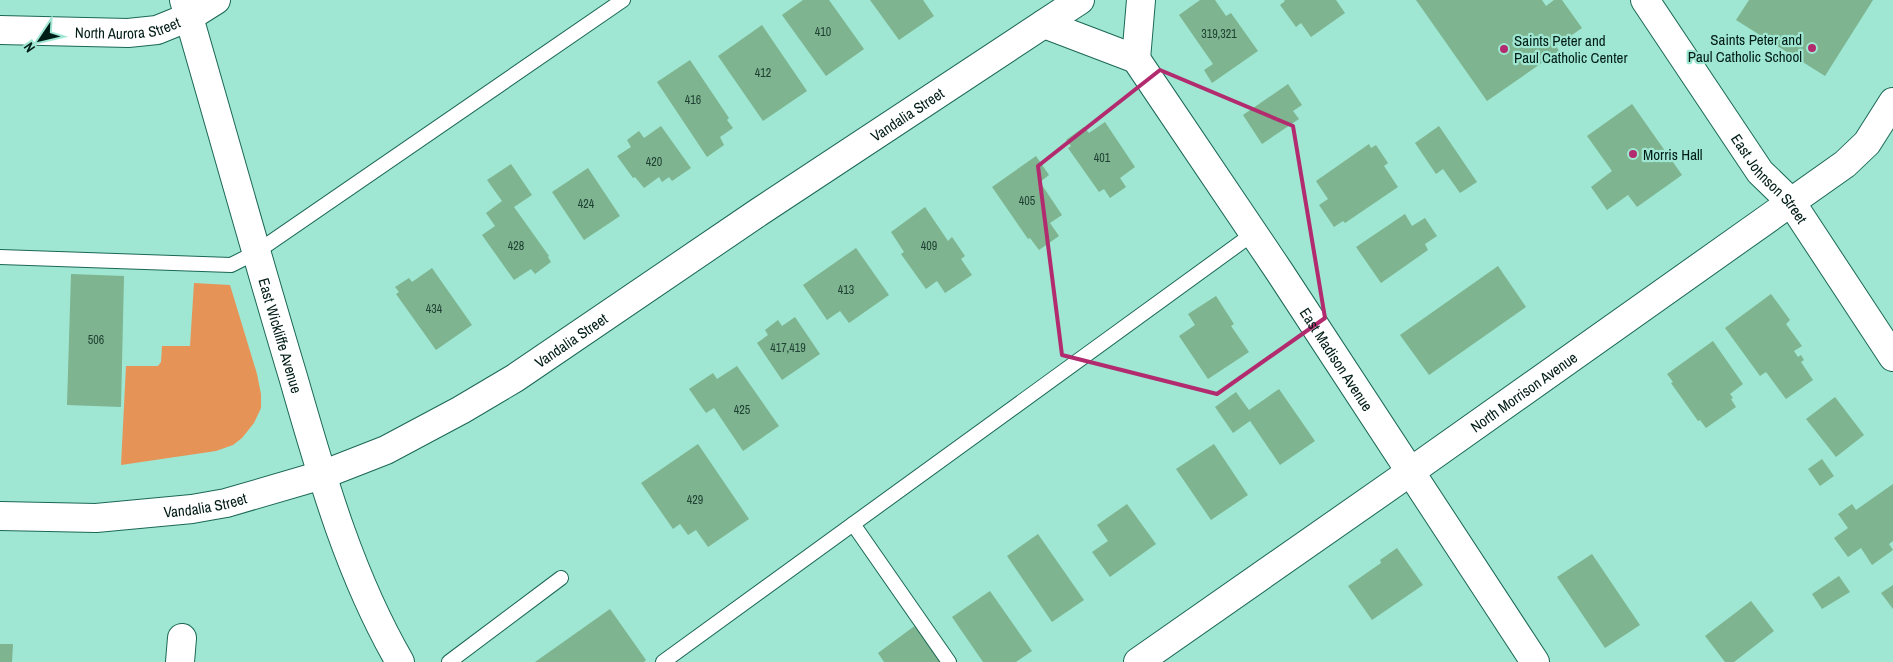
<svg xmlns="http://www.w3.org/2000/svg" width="1893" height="662" viewBox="0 0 1893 662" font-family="'Archivo Narrow',sans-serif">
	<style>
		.green { fill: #e69357 }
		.building { fill: #7eb48f }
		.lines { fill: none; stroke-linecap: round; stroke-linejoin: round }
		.service-casing { stroke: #1b6756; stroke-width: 16 }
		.minor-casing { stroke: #1b6756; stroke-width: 30 }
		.primary-casing { stroke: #1b6756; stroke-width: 30 }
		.service { stroke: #fff; stroke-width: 14 }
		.minor { stroke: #fff; stroke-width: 28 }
		.primary { stroke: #fff; stroke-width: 28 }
		.marked { fill: none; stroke: #b22b6f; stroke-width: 4; stroke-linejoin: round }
		.poi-dot { fill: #b22b6f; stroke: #9fe7d2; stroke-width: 2 }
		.labels { text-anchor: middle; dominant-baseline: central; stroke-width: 4.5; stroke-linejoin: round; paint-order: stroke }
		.number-label { font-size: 12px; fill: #204234 }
		.street-label { font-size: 15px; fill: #001c16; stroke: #9fe7d2 }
		.poi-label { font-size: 15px; fill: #001c16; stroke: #9fe7d2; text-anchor: start }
	</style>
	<rect width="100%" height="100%" fill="#9fe7d2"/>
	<polygon class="green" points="194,283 230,285 257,374 261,394 261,408 254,423 242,438 233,445 216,451 121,465 126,366 158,366 161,362 162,346 190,346"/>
	<g class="building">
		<polygon points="803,0 829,0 864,49 826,76 782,15"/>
		<polygon points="870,0 923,0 934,16 899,40"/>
		<polygon points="1200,0 1215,0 1226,16 1231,13 1258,51 1212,83 1204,70 1213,64 1179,15"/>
		<polygon points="1284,0 1336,0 1345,13 1311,37 1301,23 1296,27 1280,5 1285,1"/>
		<polygon points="1416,0 1542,0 1546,6 1554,0 1562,0 1582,28 1556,46 1559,51 1487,101"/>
		<polygon points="1749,0 1873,0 1825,76 1736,20"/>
		<polygon points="762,25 807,91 763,121 718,56"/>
		<polygon points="690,60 729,118 727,120 733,128 720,137 724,145 707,157 657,82"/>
		<polygon points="1288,84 1302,105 1293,111 1299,119 1262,144 1243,115"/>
		<polygon points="1632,104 1682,175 1637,207 1628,195 1607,210 1591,187 1612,171 1587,136"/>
		<polygon points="1105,122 1135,167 1120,178 1126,187 1110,198 1104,189 1099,192 1068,148 1071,146 1066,140 1084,127 1089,133"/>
		<polygon points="661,126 691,168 672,181 669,177 662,182 659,177 644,188 635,177 633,178 617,156 631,147 627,140 639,131 644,138"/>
		<polygon points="1439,126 1477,182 1460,193 1443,169 1436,174 1415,143"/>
		<polygon points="1369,144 1371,148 1376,145 1388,163 1384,166 1398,187 1345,223 1343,221 1334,227 1319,205 1328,199 1316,181"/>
		<polygon points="1036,156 1049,175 1040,182 1062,215 1050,223 1059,236 1039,250 1030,238 1028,239 992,187"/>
		<polygon points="511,164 532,195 514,207 549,256 548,257 551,262 535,274 531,269 514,280 482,235 495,226 486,213 502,201 487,180"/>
		<polygon points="588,168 620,216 584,240 552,192"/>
		<polygon points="925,207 948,241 952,237 965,256 961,259 972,275 945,293 937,281 926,289 901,254 904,252 891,232"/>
		<polygon points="1405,214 1412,226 1425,218 1437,236 1425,244 1428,250 1381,283 1356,247"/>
		<polygon points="856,248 889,295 849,323 840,311 827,320 803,285"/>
		<polygon points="1498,266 1526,307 1429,375 1400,335"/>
		<polygon points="432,268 472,325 436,350 396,294 399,292 395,287 409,278 412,282"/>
		<polygon points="71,274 124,276 121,407 67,405"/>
		<polygon points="1771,294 1790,320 1786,324 1802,346 1794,351 1798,357 1801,355 1804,360 1801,362 1813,380 1786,399 1766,372 1760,376 1725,328"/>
		<polygon points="1216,296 1234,324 1231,326 1249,352 1208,379 1179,336 1195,325 1188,314"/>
		<polygon points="795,317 820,354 782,380 757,343 768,335 765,330 778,320 782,326"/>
		<polygon points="1713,341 1743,384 1730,394 1733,398 1731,399 1736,407 1706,428 1700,420 1698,421 1671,383 1673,382 1667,374"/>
		<polygon points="737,366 779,426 743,451 714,408 706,413 689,389 713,373 717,379"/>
		<polygon points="1279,389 1315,441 1280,465 1250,421 1233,433 1215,407 1236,392 1249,410"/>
		<polygon points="1835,397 1864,435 1836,457 1806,419"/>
		<polygon points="698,444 749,519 708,547 696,530 688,535 680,524 673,529 641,483"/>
		<polygon points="1214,444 1248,495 1211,520 1176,469"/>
		<polygon points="1822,459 1834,476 1820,486 1808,469"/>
		<polygon points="1893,484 1893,541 1889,544 1893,550 1872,565 1861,548 1848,557 1834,538 1848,528 1838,514 1852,504 1856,510"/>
		<polygon points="1127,504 1156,544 1110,577 1092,552 1108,541 1097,525"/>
		<polygon points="1038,534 1084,600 1052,622 1007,556"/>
		<polygon points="1397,548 1423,585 1372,620 1348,586 1381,563 1380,560"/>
		<polygon points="1592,554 1640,625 1605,648 1557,577"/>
		<polygon points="1839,576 1850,592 1822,609 1812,594"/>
		<polygon points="1893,585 1893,609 1881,593"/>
		<polygon points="990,591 1032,651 1016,662 983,662 952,617"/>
		<polygon points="1751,601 1774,631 1734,662 1725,662 1705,636"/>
		<polygon points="610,609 646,660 644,662 535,662"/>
		<polygon points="916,625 943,662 884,662 878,653"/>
		<polygon points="0,644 13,644 12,662 0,662"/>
	</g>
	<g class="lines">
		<defs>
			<g id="service">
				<polyline points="0,257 231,265 255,253 623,0"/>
				<polyline points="853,524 949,662"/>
				<polyline points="449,662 561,578"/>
				<polyline points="663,662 1254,233"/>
			</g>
			<g id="minor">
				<path id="s1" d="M184,0c37,127 72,254 110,380 28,97 55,194 106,282"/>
				<path id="s2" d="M1645,0l115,172 31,30 102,155"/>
				<polyline points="1044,24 1136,59"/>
				<path id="s3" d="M0,30l128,3 29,-3 32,-13 27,-17"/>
				<path id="s4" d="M1136,59l143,212 256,391"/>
				<polyline points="1136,59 1141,0"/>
				<polyline points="180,662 182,638"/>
				<path id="s5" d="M1138,662l272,-190 435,-308 22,-21 26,-41"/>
			</g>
			<g id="primary">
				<path id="s6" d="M0,516l96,2 96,-9 34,-6 96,-28 64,-25 75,-40 54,-32 244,-166 321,-212"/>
			</g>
		</defs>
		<use href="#service" class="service-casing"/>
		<use href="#minor" class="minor-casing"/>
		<use href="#primary" class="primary-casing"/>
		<use href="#service" class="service"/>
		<use href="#minor" class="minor"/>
		<use href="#primary" class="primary"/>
	</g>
	<path class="marked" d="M1160,70l133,56 32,192 -108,76 -155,-39 -24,-189z"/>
	<g class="poi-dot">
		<circle cx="1812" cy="48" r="5"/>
		<circle cx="1504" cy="49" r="5"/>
		<circle cx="1633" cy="154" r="5"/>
	</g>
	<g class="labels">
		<g class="number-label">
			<text x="823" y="32">410</text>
			<text x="1219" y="34">319,321</text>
			<text x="763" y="73">412</text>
			<text x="693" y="100">416</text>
			<text x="1102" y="158">401</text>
			<text x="654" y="162">420</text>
			<text x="1027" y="201">405</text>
			<text x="586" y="204">424</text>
			<text x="516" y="246">428</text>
			<text x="929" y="246">409</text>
			<text x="846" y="290">413</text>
			<text x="434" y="309">434</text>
			<text x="96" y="340">506</text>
			<text x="788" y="348">417,419</text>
			<text x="742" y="410">425</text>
			<text x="695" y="500">429</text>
		</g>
		<g class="street-label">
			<text stroke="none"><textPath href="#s3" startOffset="128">North Aurora Street</textPath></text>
			<text stroke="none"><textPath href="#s6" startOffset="1016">Vandalia Street</textPath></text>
			<text stroke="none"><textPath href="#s2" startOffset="218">East Johnson Street</textPath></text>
			<text stroke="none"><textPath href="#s1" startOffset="349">East Wickliffe Avenue</textPath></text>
			<text stroke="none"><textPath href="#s6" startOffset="611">Vandalia Street</textPath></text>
			<text stroke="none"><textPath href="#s4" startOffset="361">East Madison Avenue</textPath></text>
			<text stroke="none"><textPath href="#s5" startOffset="471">North Morrison Avenue</textPath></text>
			<text stroke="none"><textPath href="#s6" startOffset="206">Vandalia Street</textPath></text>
		</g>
		<g class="poi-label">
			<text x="1802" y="39" text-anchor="end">Saints Peter and<tspan x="1802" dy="17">Paul Catholic School</tspan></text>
			<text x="1514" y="40">Saints Peter and<tspan x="1514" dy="17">Paul Catholic Center</tspan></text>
			<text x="1643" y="154">Morris Hall</text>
		</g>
	</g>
	<g transform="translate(40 40) rotate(235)" stroke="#9fe7d2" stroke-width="4" paint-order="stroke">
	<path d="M0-4L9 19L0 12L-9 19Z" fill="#001c16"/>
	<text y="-8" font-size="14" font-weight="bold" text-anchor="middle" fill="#001c16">N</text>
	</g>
</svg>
